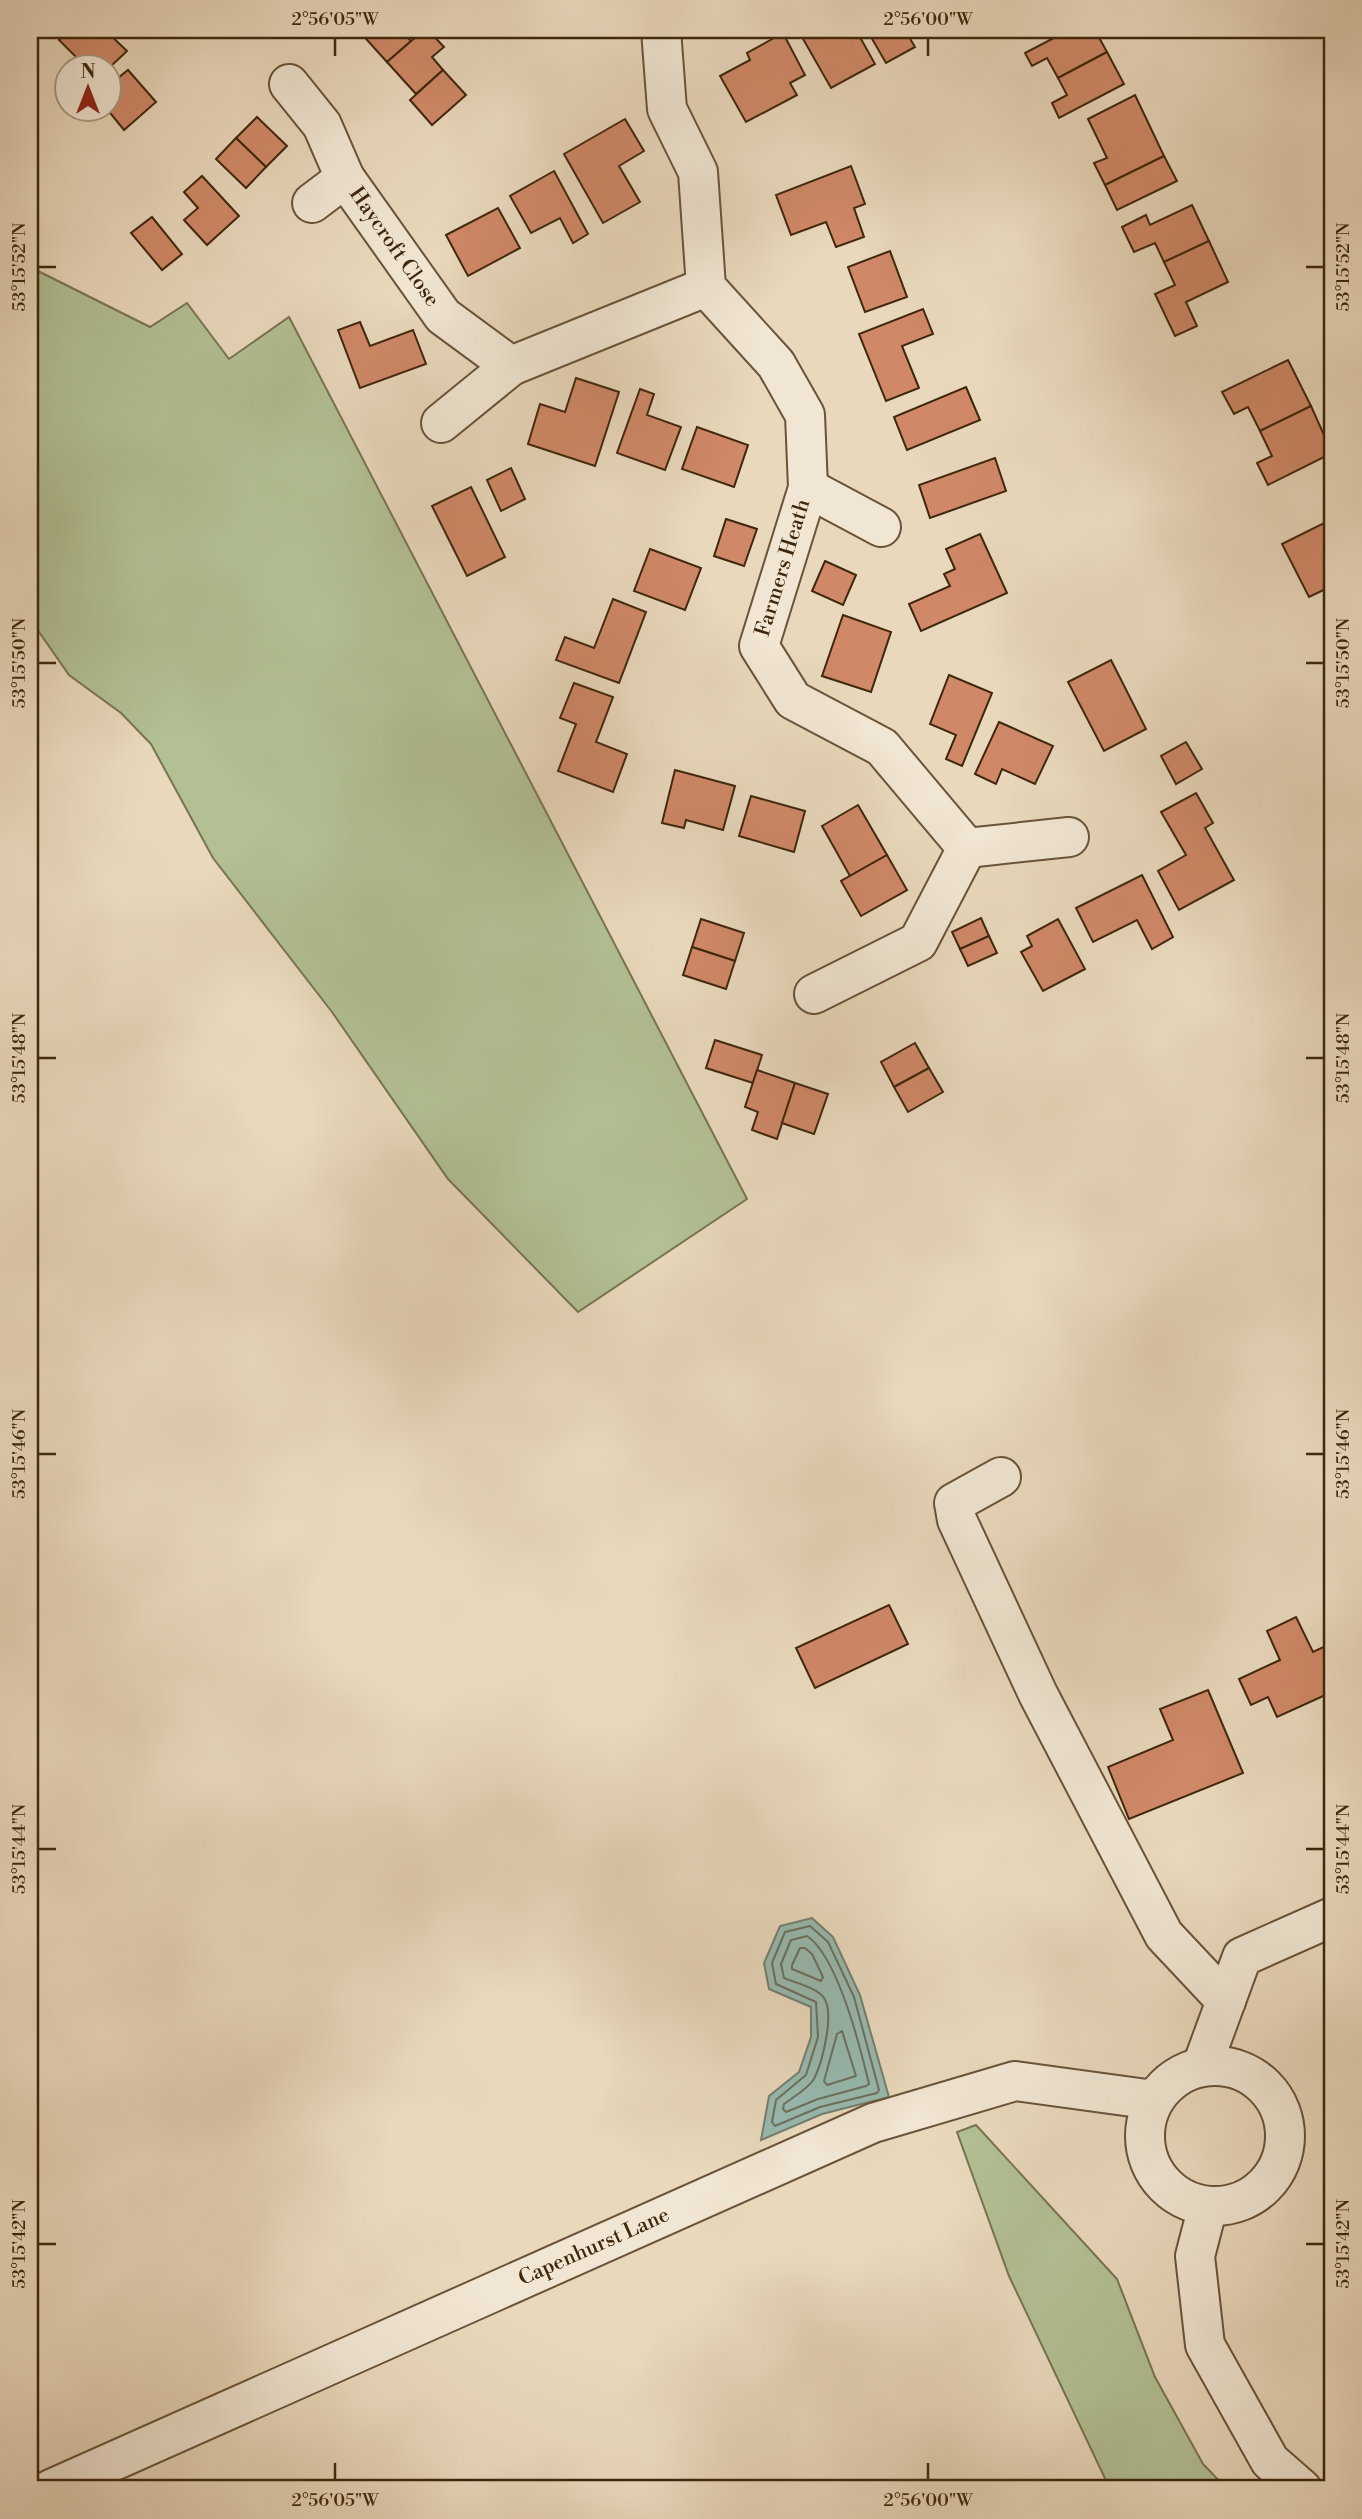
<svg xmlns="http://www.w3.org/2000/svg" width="1362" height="2519" viewBox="0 0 1362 2519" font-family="'Libre Bodoni',serif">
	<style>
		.green { fill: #b2c094; stroke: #787450; stroke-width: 2 }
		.water { fill: #97bab0; stroke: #747f6e; stroke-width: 2 }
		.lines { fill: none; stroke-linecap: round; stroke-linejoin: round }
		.shore { stroke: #6b705e; stroke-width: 2 }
		.building { fill: #d08868; stroke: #3f270c; stroke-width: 2 }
		.minor-casing { stroke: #6a5338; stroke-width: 42 }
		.minor { stroke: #f1e6d3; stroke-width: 38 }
		.ticks { fill: none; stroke: #3f270c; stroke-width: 2.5 }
		.labels { text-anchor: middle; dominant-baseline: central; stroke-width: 5; stroke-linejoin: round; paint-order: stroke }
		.street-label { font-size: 21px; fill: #3f270c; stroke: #f1e6d3 }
		.neatline { fill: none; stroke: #3f270c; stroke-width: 2.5 }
		.ticks-label { font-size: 18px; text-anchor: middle; fill: #3f270c }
	</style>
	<rect width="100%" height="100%" fill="#e9d8bc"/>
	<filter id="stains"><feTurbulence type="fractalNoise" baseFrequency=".00286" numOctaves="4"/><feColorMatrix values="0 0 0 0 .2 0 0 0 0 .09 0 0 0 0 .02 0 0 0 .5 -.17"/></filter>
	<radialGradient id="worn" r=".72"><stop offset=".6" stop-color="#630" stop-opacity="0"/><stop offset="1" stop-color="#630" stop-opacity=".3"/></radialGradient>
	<g class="green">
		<polygon points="30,267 150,327 187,303 229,359 289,317 747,1199 578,1312 448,1179 332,1012 213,858 151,744 121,713 69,675 30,619"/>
		<polygon points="976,2125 1117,2279 1155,2377 1203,2464 1227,2489 1110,2489 1009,2276 957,2132"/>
	</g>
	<polygon class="water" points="812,1918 833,1937 860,1995 889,2097 822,2114 761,2140 769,2096 799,2072 811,2037 811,2007 769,1989 764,1963 780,1926"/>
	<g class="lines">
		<g class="shore">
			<polygon points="810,1926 828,1942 854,1997 879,2090 877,2093 820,2107 775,2126 772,2122 776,2100 806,2075 818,2037 816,2002 776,1984 772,1963 785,1932"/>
			<path d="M807,1936c31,21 53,110 62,148l-3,2 -48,13 -32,13 -3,-3 1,-5c9,-7 24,-15 30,-25 8,-16 21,-65 10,-81 -8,-11 -29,-15 -40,-20l-3,-14 10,-24z"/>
			<polygon points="800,1948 805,1948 812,1954 823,1977 821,1981 792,1969 792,1965"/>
			<polygon points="842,2031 856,2076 827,2085 824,2081 837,2034"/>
		</g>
	</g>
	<g class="building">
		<polygon points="68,30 105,30 127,51 108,69 108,66 85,66 59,40"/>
		<polygon points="358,30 400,30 411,41 387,62"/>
		<polygon points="424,30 428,30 444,47 432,57 443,70 416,94 387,62"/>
		<polygon points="798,30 821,30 824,36 836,30 856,30 875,64 831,88"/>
		<polygon points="867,30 905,30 915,47 886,63"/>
		<polygon points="1069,30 1095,30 1107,52 1058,78 1047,58 1032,66 1025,53"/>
		<polygon points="783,33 805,75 790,83 797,95 746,122 720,76 750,60 747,53"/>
		<polygon points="1107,52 1124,84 1059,118 1052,103 1067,95 1058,78"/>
		<polygon points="128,70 156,102 124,130 106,108 108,108 108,86"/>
		<polygon points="443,70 466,95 432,125 410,100"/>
		<polygon points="1135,95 1164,156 1105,185 1094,163 1107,158 1088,119"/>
		<polygon points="257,117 287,146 266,167 236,138"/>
		<polygon points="625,119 644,151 619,166 640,202 603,223 564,154"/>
		<polygon points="236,138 266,167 246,188 216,159"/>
		<polygon points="1164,156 1177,181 1117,210 1105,185"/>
		<polygon points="851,166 865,204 854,208 864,237 836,247 826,222 791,235 776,195"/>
		<polygon points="554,171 588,234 573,243 560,218 531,233 510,196"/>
		<polygon points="202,176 239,216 207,245 184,220 198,208 184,192"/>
		<polygon points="1192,205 1209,241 1164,262 1155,243 1134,252 1122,227 1146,215 1150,225"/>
		<polygon points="498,208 520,248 468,276 446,235"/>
		<polygon points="152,217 182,254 162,270 131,233"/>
		<polygon points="1209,241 1228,282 1186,302 1197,326 1175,336 1155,294 1175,285 1164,262"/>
		<polygon points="890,251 907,297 865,312 848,267"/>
		<polygon points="923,309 933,334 902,346 919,388 886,401 859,334"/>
		<polygon points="360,322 370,346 413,330 426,364 360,388 338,330"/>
		<polygon points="1288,360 1311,406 1260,431 1248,407 1234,414 1222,392"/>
		<polygon points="576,378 619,392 595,466 528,444 540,404 565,412"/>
		<polygon points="966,387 980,420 907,450 894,417"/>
		<polygon points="640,389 654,394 647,415 681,427 665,470 617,453"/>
		<polygon points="1311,406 1332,453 1268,485 1257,463 1272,456 1260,431"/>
		<polygon points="697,427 748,445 734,487 682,469"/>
		<polygon points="995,458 1006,491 930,518 919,485"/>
		<polygon points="511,468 525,499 501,511 487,480"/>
		<polygon points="471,487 505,557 467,576 432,506"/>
		<polygon points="726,519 757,529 744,566 714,556"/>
		<polygon points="1332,519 1332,586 1309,597 1282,544"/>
		<polygon points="980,534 1007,593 921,631 909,604 950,586 944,574 955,569 946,549"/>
		<polygon points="650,549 701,568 685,610 634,591"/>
		<polygon points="825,561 856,575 843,605 812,591"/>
		<polygon points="613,599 646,612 619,683 556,660 565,637 594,648"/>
		<polygon points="843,615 891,632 871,692 822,676"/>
		<polygon points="1111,660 1146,729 1104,751 1068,682"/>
		<polygon points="949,675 992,693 962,766 946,759 956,735 930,724"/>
		<polygon points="574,683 613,697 596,742 627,754 613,792 558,771 576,724 560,718"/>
		<polygon points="999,722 1053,746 1035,784 1002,769 996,784 975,774"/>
		<polygon points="1186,742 1202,769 1176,784 1161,756"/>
		<polygon points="675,770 735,786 723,830 686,820 684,828 662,823"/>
		<polygon points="1196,793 1213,823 1205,828 1234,880 1179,910 1158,871 1186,855 1161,812"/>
		<polygon points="751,796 805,811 794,852 739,836"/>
		<polygon points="858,805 887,855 850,876 822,826"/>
		<polygon points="887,855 907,890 861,916 841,881"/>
		<polygon points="1142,875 1173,937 1152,949 1137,920 1093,942 1076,908"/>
		<polygon points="981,918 989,936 960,949 952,932"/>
		<polygon points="701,919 744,933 735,961 692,947"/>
		<polygon points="1058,919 1085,969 1043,991 1021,952 1032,946 1027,936"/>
		<polygon points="989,936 997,953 968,966 960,949"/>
		<polygon points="692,947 735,961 726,989 683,975"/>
		<polygon points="715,1040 762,1055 753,1083 706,1068"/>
		<polygon points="915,1043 929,1068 894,1087 881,1062"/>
		<polygon points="929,1068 943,1092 908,1112 894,1087"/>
		<polygon points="757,1070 795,1083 777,1139 752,1130 758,1112 745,1107"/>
		<polygon points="795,1083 828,1094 814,1134 782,1123"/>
		<polygon points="889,1605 908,1644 815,1688 796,1648"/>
		<polygon points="1296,1617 1313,1652 1332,1643 1332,1692 1277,1717 1268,1697 1251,1705 1239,1679 1280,1660 1267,1631"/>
		<polygon points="1208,1690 1243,1773 1129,1819 1108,1767 1173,1740 1160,1709"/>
	</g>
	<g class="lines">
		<defs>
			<g id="minor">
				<polyline points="661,30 667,109 698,172 706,287 776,364 805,415 808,488 759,646 793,700 882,747 967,848 918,942 814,994"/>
				<polyline points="289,84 322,125 345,178 443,316 511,366 706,287"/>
				<polyline points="312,203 345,178"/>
				<polyline points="441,423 511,366"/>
				<polyline points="808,488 881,527"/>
				<polyline points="967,848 1069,837"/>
				<polyline points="1001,1477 954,1503 957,1520 1038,1694 1164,1935 1226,2001"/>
				<polyline points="1202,2066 1242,1957 1332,1917"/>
				<circle cx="1215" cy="2136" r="70"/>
				<polyline points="1208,2206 1195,2256 1205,2345 1270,2461 1302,2489"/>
				<polyline points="51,2489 873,2123 1015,2081 1154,2100"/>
			</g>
		</defs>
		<use href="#minor" class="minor-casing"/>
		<use href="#minor" class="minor"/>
	</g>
	<path class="ticks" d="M335,38v18M928,38v18M38,267h18M1306,267h18M38,663h18M1306,663h18M38,1058h18M1306,1058h18M38,1454h18M1306,1454h18M38,1849h18M1306,1849h18M38,2244h18M1306,2244h18M335,2463v17M928,2463v17"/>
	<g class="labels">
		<g class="street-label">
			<text transform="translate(394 247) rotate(55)">Haycroft Close</text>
			<text transform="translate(783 568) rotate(-73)">Farmers Heath</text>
			<text transform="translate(594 2247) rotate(-24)">Capenhurst Lane</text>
		</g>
	</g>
	<rect width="1362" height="2519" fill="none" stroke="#e9d8bc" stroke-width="77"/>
	<g transform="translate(88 88)"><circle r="33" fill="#f1e6d3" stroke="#aa9a83" stroke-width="2"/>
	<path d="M0-5L12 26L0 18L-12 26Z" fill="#8f2418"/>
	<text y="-10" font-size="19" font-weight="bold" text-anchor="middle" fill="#3f270c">N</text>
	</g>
	<rect x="38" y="38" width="1286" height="2442" class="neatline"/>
	<g class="ticks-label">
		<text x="335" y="25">2°56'05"W</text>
		<text x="928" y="25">2°56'00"W</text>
		<text transform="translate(19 267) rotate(-90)" y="6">53°15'52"N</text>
		<text transform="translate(1343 267) rotate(-90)" y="6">53°15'52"N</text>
		<text transform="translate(19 663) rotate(-90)" y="6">53°15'50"N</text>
		<text transform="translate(1343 663) rotate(-90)" y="6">53°15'50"N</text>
		<text transform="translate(19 1058) rotate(-90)" y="6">53°15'48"N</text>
		<text transform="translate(1343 1058) rotate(-90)" y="6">53°15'48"N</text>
		<text transform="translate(19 1454) rotate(-90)" y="6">53°15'46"N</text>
		<text transform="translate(1343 1454) rotate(-90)" y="6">53°15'46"N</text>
		<text transform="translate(19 1849) rotate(-90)" y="6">53°15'44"N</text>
		<text transform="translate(1343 1849) rotate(-90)" y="6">53°15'44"N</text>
		<text transform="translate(19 2244) rotate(-90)" y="6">53°15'42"N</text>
		<text transform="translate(1343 2244) rotate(-90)" y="6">53°15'42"N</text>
		<text x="335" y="2506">2°56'05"W</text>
		<text x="928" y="2506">2°56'00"W</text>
	</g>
	<rect width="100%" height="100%" filter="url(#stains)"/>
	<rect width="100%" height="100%" fill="url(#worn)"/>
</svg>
